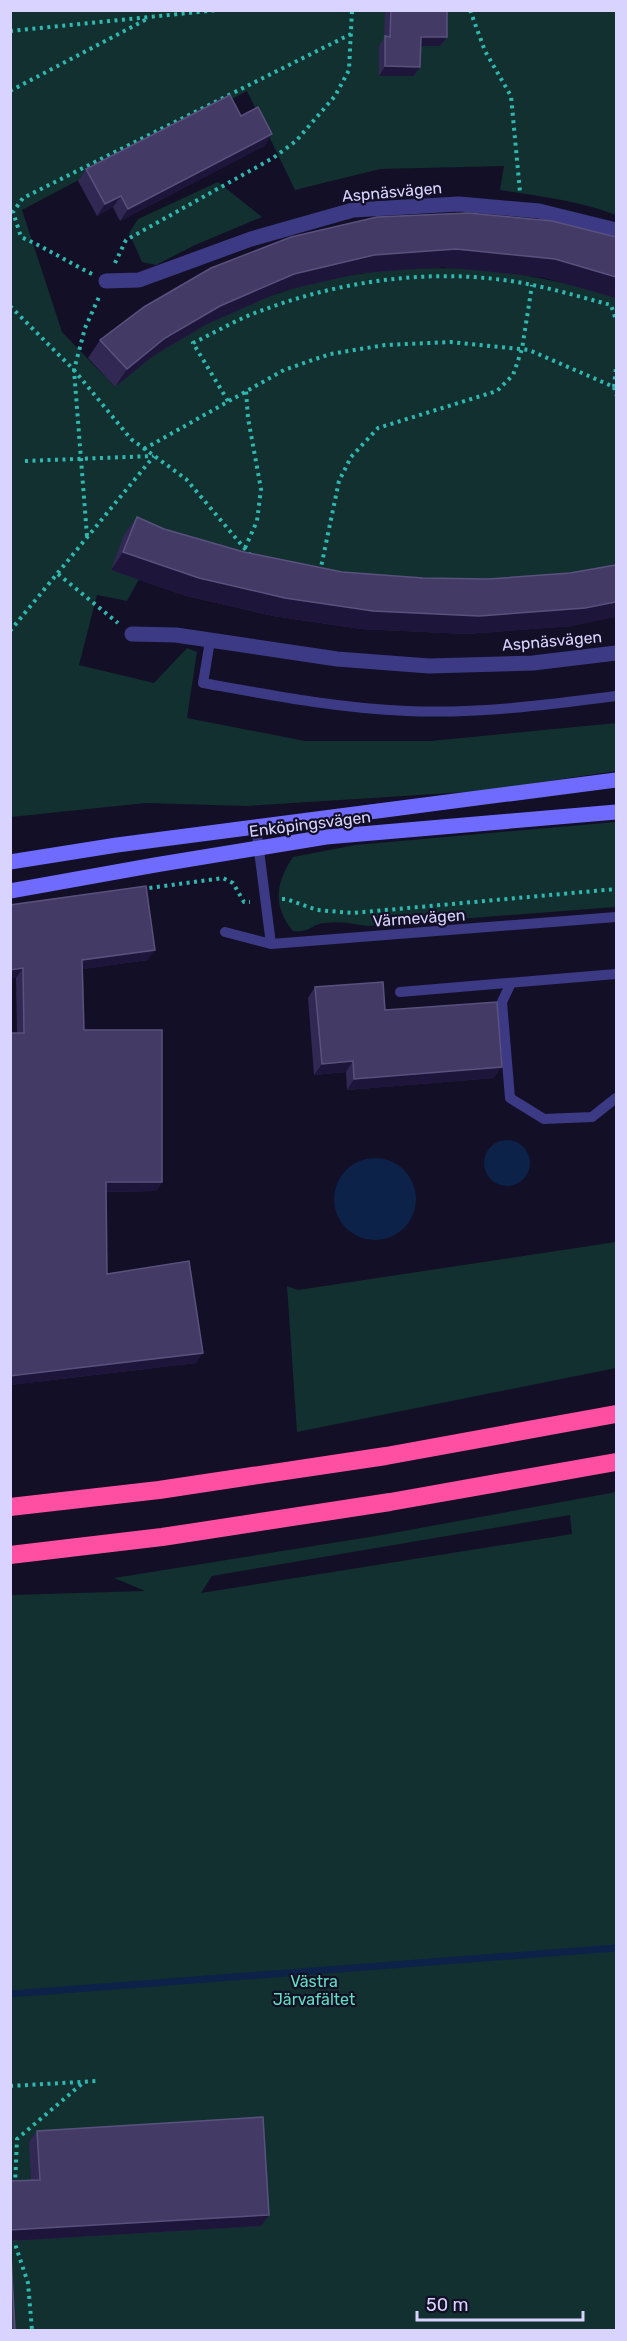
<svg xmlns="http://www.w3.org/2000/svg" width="627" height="2341" viewBox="0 0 627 2341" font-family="Rubik,sans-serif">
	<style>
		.green { fill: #12302f; fill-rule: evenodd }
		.water { fill: #0c2248 }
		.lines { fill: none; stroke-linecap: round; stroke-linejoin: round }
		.stream { stroke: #0c2248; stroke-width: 7 }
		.path { stroke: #2fb8b0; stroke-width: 4; stroke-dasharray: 3 4.5; stroke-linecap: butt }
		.lane { stroke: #3d3a85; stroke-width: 10 }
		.street { stroke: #3d3a85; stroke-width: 15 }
		.secondary { stroke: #6f6bff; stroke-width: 15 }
		.highway { stroke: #ff4fa3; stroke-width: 18 }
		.wall { fill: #312854 }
		.shaded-wall { fill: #1d163a }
		.building { fill: #433a66; stroke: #5a527e; stroke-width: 1.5 }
		.labels { text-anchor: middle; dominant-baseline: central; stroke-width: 4.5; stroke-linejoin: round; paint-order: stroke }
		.street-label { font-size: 16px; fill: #d9d4ff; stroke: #130f26 }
		.park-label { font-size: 16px; fill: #5fe0c0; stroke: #130f26 }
	</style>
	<rect width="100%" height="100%" fill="#130f26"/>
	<g class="green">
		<path d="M10,11h606v204c-36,-14 -77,-19 -116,-25l4,-24 -124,3 -85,21 -48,-99 -225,119 40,122 52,54c143,-121 327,-146 502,-88v283l-39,7 -466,-19 28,10 -12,22 -30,-6 -18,70 75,18 33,-35 10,4 -10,66 118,23h126l185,-18v48l-134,20 -235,15 -101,-3 -135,14z"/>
		<polygon points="218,182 262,217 195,245 156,265 142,262 129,233 138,219"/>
		<path d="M616,822v85l-248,19c-15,-2 -29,-5 -43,-3 -14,1 -14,10 -32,8 -21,-25 -17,-49 0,-74l62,-12z"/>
		<polygon points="616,1242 616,1368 297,1432 287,1286 298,1290"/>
		<path d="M616,1492v838h-605v-735l134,-4 -31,-13 268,-43zM570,1515l2,19 -371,59 11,-17z"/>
	</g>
	<g class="water">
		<circle cx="507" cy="1163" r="23"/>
		<circle cx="375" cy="1199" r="41"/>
	</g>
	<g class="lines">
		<polyline class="stream" points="10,1994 616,1948"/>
		<g class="path">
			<polyline points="470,10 485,51 511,96 520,192"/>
			<polyline points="10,31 218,10"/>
			<polyline points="10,91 147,19"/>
			<polyline points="115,263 126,240 273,158 296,141 335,96 349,70 352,10"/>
			<path d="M92,274c-24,-12 -46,-26 -71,-37l-8,-25 10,-14 328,-164"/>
			<polyline points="10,306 74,370 131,439 186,479 251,556"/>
			<polyline points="614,387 616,367"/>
			<path d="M228,401l-35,-58c23,-11 46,-25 70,-33 72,-27 155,-40 232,-31 39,4 78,16 116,26l5,15"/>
			<polyline points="144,449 284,370 330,354 385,345 451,342 529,350 614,387 616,395"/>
			<polyline points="25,461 153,456"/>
			<polyline points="87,536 74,370 85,328 99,297"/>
			<polyline points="245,548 257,521 261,489 248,418 246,391"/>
			<polyline points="320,572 339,481 351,457 378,428 497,391 513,375 522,349 532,285"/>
			<polyline points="58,574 118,623"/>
			<polyline points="10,631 154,456"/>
			<polyline points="142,889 223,878 233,883 244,902 250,902"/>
			<polyline points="282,899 286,899 317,910 353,913 616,889"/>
			<polyline points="10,2086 97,2081"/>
			<polyline points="15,2185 17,2139 84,2082"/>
			<polyline points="15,2238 16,2247 28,2283 32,2330"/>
		</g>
		<g class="lane">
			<path d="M210,641l-7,42c67,12 134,25 204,28 70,3 140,-6 209,-15"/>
			<polyline points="256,827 271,944"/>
			<polyline points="225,932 271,944 616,917"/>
			<polyline points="511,983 502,1002 510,1098 544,1119 592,1117 616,1098"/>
			<polyline points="400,992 616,974"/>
		</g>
		<g class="street">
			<polyline points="106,281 139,280 251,239 353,210 459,204 539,211 616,230"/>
			<polyline points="132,634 176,635 337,659 429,666 533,663 616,653"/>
		</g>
		<g class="secondary">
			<polyline points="10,862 117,845 616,780"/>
			<polyline points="10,891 155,865 326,837 616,812"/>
		</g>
		<g class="highway">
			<polyline points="10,1507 159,1490 386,1456 616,1414"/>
			<polyline points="10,1555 162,1537 390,1502 616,1462"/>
		</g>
	</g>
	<g class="wall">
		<polygon points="385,10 447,10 447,37 440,46 421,46 420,67 414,76 379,76 379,46 384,38"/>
		<polygon points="241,116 272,134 264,146 120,221 113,207 97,216 78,181 86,169"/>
		<polygon points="616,237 616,298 543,277 443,267 361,273 282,291 207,324 153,356 115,387 88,358 100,340 211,268"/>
		<polygon points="137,517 164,529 244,552 573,626 466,634 361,629 273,616 186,596 111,570 124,535"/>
		<polygon points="10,905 148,960 83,969 84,1030 162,1182 156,1191 106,1192 107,1274 196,1363 10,1385 10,1033 17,1033 16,978"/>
		<polygon points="315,987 385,1010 494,1078 347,1090 346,1072 314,1075 308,998"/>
		<polygon points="616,1154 616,1180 615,1157"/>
		<polygon points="37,2131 261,2226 11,2241 10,2331 10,2181 31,2180 29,2142"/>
	</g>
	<g class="shaded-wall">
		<polygon points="421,37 447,37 440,46 415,46"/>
		<polygon points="385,66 420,67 414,76 379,76"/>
		<polygon points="272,134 264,146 120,221 128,209"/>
		<polygon points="121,196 113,207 97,216 105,204"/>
		<polygon points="456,249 555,259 616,277 616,298 543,277 443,267 361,273 282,291 207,324 153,356 115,387 127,369 165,338 220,306 294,274 374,255"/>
		<polygon points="123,552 616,602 616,617 573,626 466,634 361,629 273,616 186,596 111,570"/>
		<polygon points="155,950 148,960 76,970 82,960"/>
		<polygon points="23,968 16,978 10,979 10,970"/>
		<polygon points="353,1061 346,1072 314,1075 322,1064"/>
		<polygon points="502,1067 494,1078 347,1090 354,1079"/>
		<polygon points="106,1182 162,1182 156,1191 99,1192"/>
		<polygon points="203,1353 196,1363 10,1385 10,1376"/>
		<polygon points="269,2215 261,2226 10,2241 10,2230"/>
	</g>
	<g class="building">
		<polygon points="391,10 447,10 447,37 421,37 420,67 385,66 385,36 390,37"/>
		<polygon points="230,95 241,116 258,107 272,134 128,209 121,196 105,204 86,169"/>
		<polygon points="468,213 552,221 616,237 616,277 555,259 456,249 374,255 294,274 220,306 165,338 127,369 100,340 144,307 211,268 291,237 377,217"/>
		<polygon points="137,517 164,529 244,552 342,572 423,578 488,579 570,573 616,565 616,602 585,608 479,616 373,611 285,598 199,578 123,552"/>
		<polygon points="146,886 155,950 82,960 84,1030 162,1030 162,1182 106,1182 107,1274 189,1261 203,1353 10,1376 10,1033 24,1033 23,968 10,970 10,905"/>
		<polygon points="383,982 385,1010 497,1002 502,1067 354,1079 353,1061 322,1064 315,987"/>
		<polygon points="263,2117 269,2215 10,2230 10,2181 40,2180 37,2131"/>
		<polygon points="10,2236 15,2331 10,2331"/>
	</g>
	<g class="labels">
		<g class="street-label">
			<text transform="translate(392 192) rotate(-5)">Aspnäsvägen</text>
			<text transform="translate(552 641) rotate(-5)">Aspnäsvägen</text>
			<text transform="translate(310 824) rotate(-7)">Enköpingsvägen</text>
			<text transform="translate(419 918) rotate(-4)">Värmevägen</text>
		</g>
		<g class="park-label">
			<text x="314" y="1981">Västra<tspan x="314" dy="18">Järvafältet</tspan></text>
		</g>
	</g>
	<rect width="627" height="2341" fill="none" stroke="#d9d4ff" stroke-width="24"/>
	<path d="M417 2311v9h166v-9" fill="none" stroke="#d9d4ff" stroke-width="3"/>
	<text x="426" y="2311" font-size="18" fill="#d9d4ff" stroke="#130f26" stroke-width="4.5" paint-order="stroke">50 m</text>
</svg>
